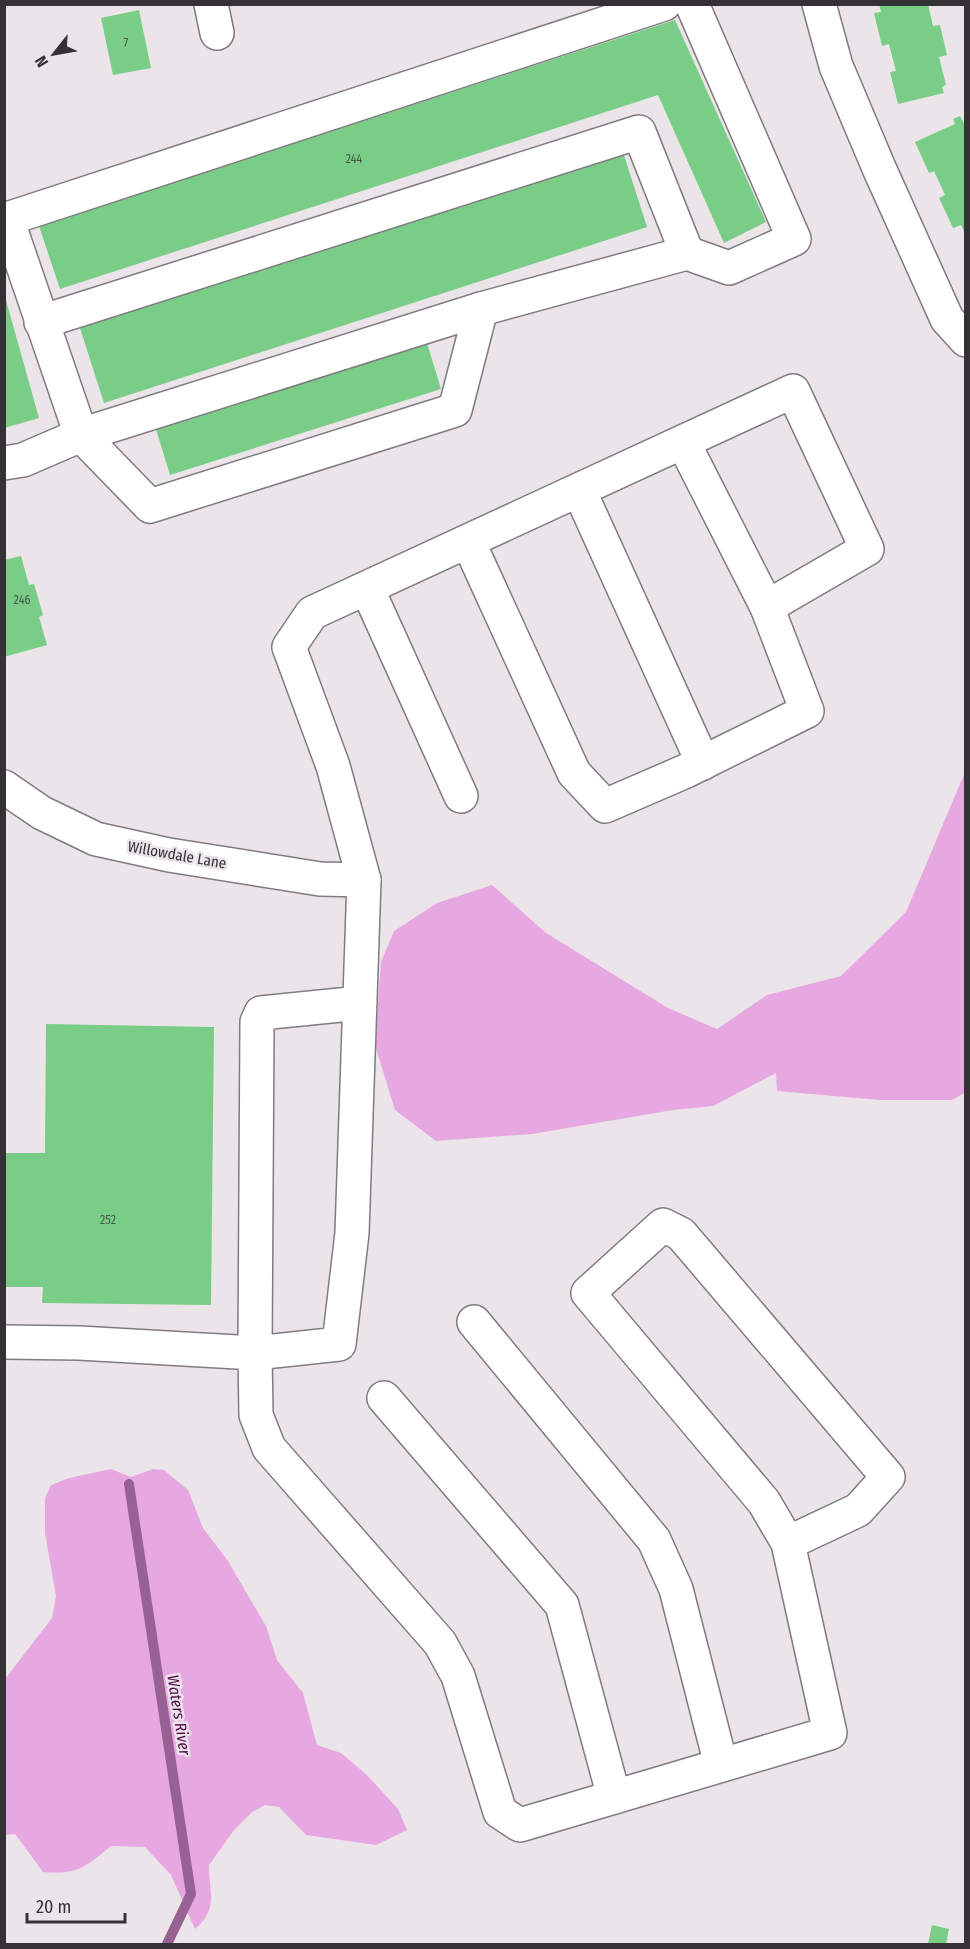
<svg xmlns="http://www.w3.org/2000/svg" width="970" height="1949" viewBox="0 0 970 1949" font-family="'Fira Sans Condensed',sans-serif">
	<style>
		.green { fill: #e7a7e1 }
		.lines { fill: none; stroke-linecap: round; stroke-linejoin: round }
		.stream { stroke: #976293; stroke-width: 10 }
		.building { fill: #79cd86 }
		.minor-casing { stroke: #807b80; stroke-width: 36 }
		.minor { stroke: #fff; stroke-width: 33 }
		.labels { text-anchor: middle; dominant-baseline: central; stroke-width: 5; stroke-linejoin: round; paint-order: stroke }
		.number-label { font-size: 12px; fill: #455948 }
		.street-label { font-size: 15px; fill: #343234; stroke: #ebe5ea }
		.water-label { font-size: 16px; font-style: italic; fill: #4e074c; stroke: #ebe5ea }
	</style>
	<rect width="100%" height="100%" fill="#ebe5ea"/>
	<g class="green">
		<polygon points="965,772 966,1092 952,1100 880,1100 777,1091 776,1073 713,1106 673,1110 532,1134 436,1141 395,1110 375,1045 381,962 394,931 437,903 492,885 546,933 668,1008 717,1029 767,995 841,976 906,912"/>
		<path d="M111,1469l20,8 22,-8 11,1 24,20 15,38 25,33 38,65 11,34 26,33 14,52 24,8 26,22 31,34 9,21 -31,15 -70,-10 -27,-28 -14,-2 -13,7 -18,18 -25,35c0,28 10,43 -14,64l-24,-54 -26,-28 -34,-1c-25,21 -34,29 -68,26l-28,-38 -10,1v-156l47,-61 4,-22 -11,-63v-35l6,-13 18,-7z"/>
	</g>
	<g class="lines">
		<polyline class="stream" points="129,1484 191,1894 167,1944"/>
	</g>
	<g class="building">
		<polygon points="879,4 928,4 933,26 940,25 947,55 939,57 946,85 942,87 944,93 898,104 890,72 896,71 889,44 882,46 874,13 881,12"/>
		<polygon points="139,10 151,68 113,75 101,18"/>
		<polygon points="675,20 766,222 724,243 658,95 60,289 39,226"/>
		<polygon points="960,116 966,127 966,236 961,225 953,228 939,198 945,195 934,171 929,173 915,142 955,124 953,119"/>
		<polygon points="622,149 647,227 104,403 79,325"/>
		<polygon points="4,293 39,418 4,428"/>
		<polygon points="426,340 441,389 170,475 155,426"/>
		<polygon points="21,556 29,585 34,584 43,615 39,617 47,645 4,657 4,560"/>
		<polygon points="46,1024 214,1027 211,1305 42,1303 43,1287 4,1287 4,1153 45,1153"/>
		<polygon points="932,1925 949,1929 946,1944 928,1944"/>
	</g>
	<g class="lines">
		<defs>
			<g id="minor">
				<polyline points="211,4 217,33"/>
				<polyline points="664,4 7,219 81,435 150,506 455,410 481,309 687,253 729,268 794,239 692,4"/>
				<polyline points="819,4 836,66 879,168 947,319 966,340"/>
				<polyline points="41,322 639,132 687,253"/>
				<polyline points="683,442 767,607"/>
				<polyline points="4,463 23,460 81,435 481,309"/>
				<polyline points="579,490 703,763"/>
				<polyline points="367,588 461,796"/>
				<polyline points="4,787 42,813 96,839 169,855 320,879 364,880"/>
				<polyline points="360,1003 261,1013 257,1022 255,1353 339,1344 352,1233 364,880 333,766 289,647 312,613 793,391 867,549 767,607 807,711 686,771 605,806 574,773 468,541"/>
				<polyline points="474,1322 654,1540 676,1589 721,1765"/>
				<polyline points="4,1342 79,1343 255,1353 256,1415 269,1448 440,1643 458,1676 500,1812 520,1825 830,1733 788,1543 858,1510 888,1477 681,1234 663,1225 588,1293 764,1502 788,1543"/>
				<polyline points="384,1398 562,1605 614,1797"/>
			</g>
		</defs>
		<use href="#minor" class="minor-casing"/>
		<use href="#minor" class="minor"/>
	</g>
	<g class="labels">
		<g class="number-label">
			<text x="126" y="43">7</text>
			<text x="354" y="159">244</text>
			<text x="22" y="600">246</text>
			<text x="108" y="1220">252</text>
		</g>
		<g class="street-label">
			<text transform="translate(177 855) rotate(10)">Willowdale Lane</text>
		</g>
		<g class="water-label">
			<text transform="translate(179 1715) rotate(81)">Waters River</text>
		</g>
	</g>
	<rect width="970" height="1949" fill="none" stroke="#343234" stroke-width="12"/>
	<g transform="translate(54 54) rotate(239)" stroke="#ebe5ea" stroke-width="4.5" paint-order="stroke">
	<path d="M0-4.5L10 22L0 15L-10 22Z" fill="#343234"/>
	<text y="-9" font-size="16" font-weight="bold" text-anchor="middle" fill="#343234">N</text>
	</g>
	<path d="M27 1913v9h98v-9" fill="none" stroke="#343234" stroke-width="3"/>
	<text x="36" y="1913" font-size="18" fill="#343234" stroke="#ebe5ea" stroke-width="4.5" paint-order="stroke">20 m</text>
</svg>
